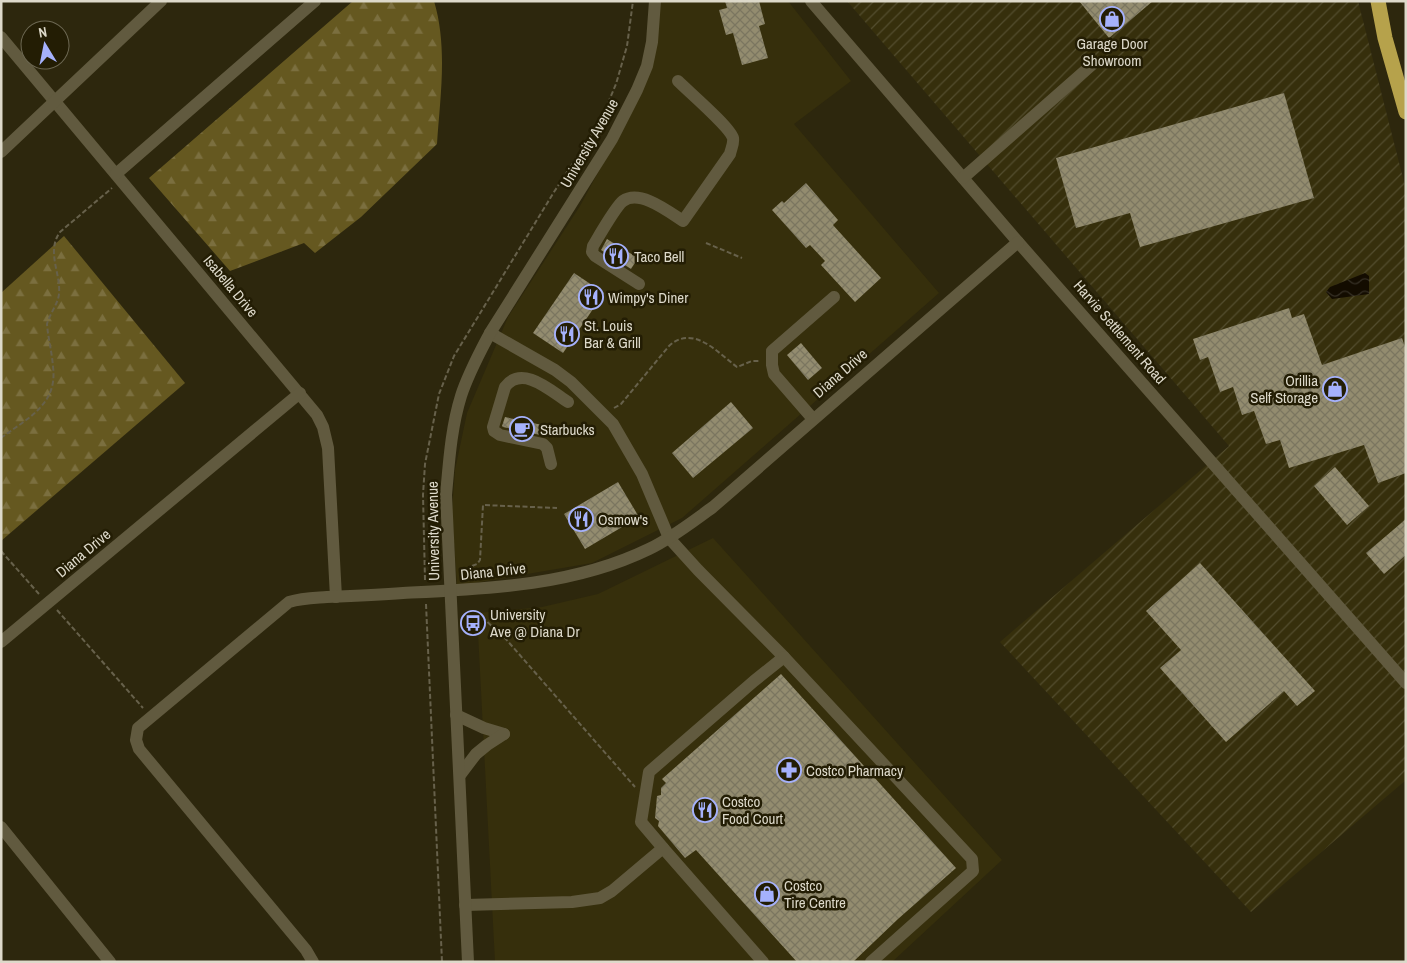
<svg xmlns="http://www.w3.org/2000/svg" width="1407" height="963" viewBox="0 0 1407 963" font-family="'Archivo Narrow',sans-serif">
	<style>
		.built { fill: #362f0c }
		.industrial { fill: url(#industrial-furrows) }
		.forest { fill: url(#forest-firs) }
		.water { fill: url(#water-waves) }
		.building { fill: url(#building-cross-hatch) }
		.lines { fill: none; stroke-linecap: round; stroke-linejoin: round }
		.path { stroke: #67614b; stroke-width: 2; stroke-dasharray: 5 2.5; stroke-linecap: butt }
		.minor { stroke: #615a3f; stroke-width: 12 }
		.highway { stroke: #b6a24b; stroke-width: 15 }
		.labels { text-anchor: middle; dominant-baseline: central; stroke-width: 5; stroke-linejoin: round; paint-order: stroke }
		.poi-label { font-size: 15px; fill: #ddd9ca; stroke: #231d04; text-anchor: start }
		.street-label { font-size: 15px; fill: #ddd9ca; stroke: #231d04 }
	</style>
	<defs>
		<pattern id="industrial-furrows" width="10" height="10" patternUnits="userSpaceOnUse" patternTransform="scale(1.25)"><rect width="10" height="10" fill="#362f0c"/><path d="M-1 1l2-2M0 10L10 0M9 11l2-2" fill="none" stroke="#534d2e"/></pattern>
		<pattern id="forest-firs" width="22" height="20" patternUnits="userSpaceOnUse" patternTransform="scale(1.25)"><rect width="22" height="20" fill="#655820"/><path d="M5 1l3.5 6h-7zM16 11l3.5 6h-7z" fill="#7b6f3f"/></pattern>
		<pattern id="water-waves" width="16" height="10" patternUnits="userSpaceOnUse" patternTransform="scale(1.25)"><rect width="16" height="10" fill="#130c00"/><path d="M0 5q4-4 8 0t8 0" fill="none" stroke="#352f24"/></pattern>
		<pattern id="building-cross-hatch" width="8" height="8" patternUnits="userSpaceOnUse" patternTransform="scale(1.25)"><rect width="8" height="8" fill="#938c6f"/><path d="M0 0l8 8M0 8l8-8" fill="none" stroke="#7b7660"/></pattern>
	</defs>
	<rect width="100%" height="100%" fill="#2d270d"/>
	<g class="built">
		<polygon points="659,1 788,1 851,81 794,124 939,293 682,518 592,563 457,586 452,511 455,470 467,413 508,317 580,206 636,102"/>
		<polygon points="713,538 1002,860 892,962 495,962 477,613 542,607 598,594"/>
	</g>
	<polygon class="industrial" points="847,1 1358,1 1406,190 1406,780 1251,912 1000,642 1229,446"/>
	<g class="forest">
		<path d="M353,1h81c14,47 6,96 3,143l-76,73 -46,36 -11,-10 -74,28 -81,-93z"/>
		<polygon points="64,236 185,383 1,541 1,293"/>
	</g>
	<polygon class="water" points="1365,273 1369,276 1369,294 1332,299 1326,292 1330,287"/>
	<g class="building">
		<polygon points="725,1 759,1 765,24 759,26 768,58 742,65 733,33 726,35 719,10 727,8"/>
		<polygon points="1079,1 1153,1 1109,38"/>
		<polygon points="1284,93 1314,198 1140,247 1130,213 1076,228 1056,158"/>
		<polygon points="806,183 838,220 833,225 881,278 855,302 821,265 825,261 810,245 806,248 772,210 782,201 784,203"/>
		<polygon points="607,239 638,258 631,269 601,250"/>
		<polygon points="574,273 604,293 563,353 533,333"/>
		<polygon points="1289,308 1292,318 1304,314 1322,365 1402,338 1406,350 1406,473 1378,483 1364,445 1289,468 1280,440 1266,444 1254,411 1242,415 1233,387 1220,392 1208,357 1200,360 1193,339"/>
		<polygon points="801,343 822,368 808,380 787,355"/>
		<polygon points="731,402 753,428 693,478 672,453"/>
		<polygon points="505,417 547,426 545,436 503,427 502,426"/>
		<polygon points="1335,467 1369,506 1347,525 1314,486"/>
		<polygon points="618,482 639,517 585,549 564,514"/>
		<polygon points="1406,519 1406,555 1384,574 1366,553"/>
		<polygon points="1200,563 1315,691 1297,706 1284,691 1226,742 1160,668 1181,650 1146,611"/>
		<polygon points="781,674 956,868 898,919 853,962 797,962 696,850 685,858 658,826 659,821 655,818 657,796 661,795 661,788 666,783 662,779"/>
	</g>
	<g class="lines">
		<g class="path">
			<polyline points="706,243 742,258"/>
			<path d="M614,408l7,-4 48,-58c24,-22 48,6 68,21l15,-6h8"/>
			<path d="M1,438c25,-19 57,-33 52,-71 -1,-15 -5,-29 -6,-43 3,-11 11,-20 12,-30 2,-21 -13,-42 1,-62l52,-44"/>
			<polyline points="1,551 39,594"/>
			<polyline points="472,566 477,564 480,560 483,505 557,508"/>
			<polyline points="425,580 423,495 425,464 439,394 454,356 554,192 600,122 616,84 627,46 633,1"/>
			<polyline points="426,604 442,962"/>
			<polyline points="57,610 143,708"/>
			<polyline points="474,618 483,618 505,638 635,787"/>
		</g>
		<g class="minor">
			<polyline points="811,1 1018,242 1406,683"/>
			<polyline points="1,37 317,415 323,427 328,448 336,597"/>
			<polyline points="1,152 161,1"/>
			<polyline points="116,174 315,1"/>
			<polyline points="963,178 1095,62"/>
			<path d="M639,284l-44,-28 -3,-4 1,-6c6,-10 23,-40 30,-45 17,-12 46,11 60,20l47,-67c1,-5 4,-10 3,-16 -3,-11 -44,-46 -55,-57"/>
			<polyline points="490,333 555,370 571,382 613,424 642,474 669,538 698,570 784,657 754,681 649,772 641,822 663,848"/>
			<polyline points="813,419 774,374 772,365 772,351 834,297"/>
			<path d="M551,464l-4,-16 -4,-4 -43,-9 -6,-4 -1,-4 12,-40c17,-23 46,4 63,15"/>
			<polyline points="1,642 300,393"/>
			<polyline points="784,657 972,859 973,871 871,962"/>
			<polyline points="456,715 484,728 504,734"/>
			<polyline points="460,775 476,754 487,745 504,734"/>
			<polyline points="1,827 110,962"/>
			<polyline points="465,905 572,902 600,898 612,891 663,848 763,962"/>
			<path d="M313,962l-7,-12 -167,-201 -3,-9 2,-12 151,-126c13,-4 25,-4 38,-5 26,-1 51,-2 76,-4 83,-4 170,-7 246,-44 23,-11 43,-27 64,-42l305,-265"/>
			<path d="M468,962l-22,-467c3,-33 5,-67 15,-99 7,-22 18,-42 29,-63l122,-194 25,-49 10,-24 5,-24 3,-41"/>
		</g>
		<polyline class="highway" points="1378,1 1385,38 1406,112"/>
	</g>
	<defs>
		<symbol id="shop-ring" viewBox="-11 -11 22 22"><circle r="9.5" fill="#231d04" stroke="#a5b1fc" stroke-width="1.5"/><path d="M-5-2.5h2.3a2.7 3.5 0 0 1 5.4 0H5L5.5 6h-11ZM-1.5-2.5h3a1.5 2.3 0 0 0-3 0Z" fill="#a5b1fc"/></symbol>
		<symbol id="restaurant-ring" viewBox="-11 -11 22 22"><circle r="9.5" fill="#231d04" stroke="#a5b1fc" stroke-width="1.5"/><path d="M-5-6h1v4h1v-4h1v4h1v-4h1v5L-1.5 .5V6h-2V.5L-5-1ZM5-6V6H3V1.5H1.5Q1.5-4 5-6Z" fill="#a5b1fc"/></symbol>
		<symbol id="cafe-ring" viewBox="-11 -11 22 22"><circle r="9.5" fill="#231d04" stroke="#a5b1fc" stroke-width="1.5"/><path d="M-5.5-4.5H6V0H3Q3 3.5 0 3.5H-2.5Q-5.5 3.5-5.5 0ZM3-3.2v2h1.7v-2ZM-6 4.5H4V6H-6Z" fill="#a5b1fc"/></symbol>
		<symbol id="bus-ring" viewBox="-11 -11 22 22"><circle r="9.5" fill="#231d04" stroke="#a5b1fc" stroke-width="1.5"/><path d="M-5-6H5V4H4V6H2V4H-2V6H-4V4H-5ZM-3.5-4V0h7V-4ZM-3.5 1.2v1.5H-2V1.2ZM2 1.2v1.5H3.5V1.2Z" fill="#a5b1fc"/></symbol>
		<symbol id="pharmacy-ring" viewBox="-11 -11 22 22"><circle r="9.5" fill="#231d04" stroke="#a5b1fc" stroke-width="1.5"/><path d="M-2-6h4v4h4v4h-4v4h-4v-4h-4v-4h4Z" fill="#a5b1fc"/></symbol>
	</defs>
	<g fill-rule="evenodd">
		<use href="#shop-ring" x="1098" y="5" width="28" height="28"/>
		<use href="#restaurant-ring" x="602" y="242" width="28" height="28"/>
		<use href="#restaurant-ring" x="577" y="283" width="28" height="28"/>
		<use href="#restaurant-ring" x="553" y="320" width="28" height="28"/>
		<use href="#shop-ring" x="1321" y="375" width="28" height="28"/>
		<use href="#cafe-ring" x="508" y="415" width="28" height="28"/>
		<use href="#restaurant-ring" x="567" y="505" width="28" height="28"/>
		<use href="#bus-ring" x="459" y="609" width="28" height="28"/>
		<use href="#pharmacy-ring" x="775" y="756" width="28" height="28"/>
		<use href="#restaurant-ring" x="691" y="796" width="28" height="28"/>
		<use href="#shop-ring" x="753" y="880" width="28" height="28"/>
	</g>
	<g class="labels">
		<g class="poi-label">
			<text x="1112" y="43" text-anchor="middle">Garage Door<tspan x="1112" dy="17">Showroom</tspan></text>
			<text x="634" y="256">Taco Bell</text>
			<text x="608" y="297">Wimpy's Diner</text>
			<text x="584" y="325">St. Louis<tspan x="584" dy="17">Bar &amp; Grill</tspan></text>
			<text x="1318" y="380" text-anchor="end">Orillia<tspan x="1318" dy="17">Self Storage</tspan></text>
			<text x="540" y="429">Starbucks</text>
			<text x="598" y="519">Osmow's</text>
			<text x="490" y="614">University<tspan x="490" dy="17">Ave @ Diana Dr</tspan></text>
			<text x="806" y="770">Costco Pharmacy</text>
			<text x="722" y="801">Costco<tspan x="722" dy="17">Food Court</tspan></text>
			<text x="784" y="885">Costco<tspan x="784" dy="17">Tire Centre</tspan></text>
		</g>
		<g class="street-label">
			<text transform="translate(589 143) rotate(-60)">University Avenue</text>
			<text transform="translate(231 286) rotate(50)">Isabella Drive</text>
			<text transform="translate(1120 332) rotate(49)">Harvie Settlement Road</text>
			<text transform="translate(840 373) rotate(-41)">Diana Drive</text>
			<text transform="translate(433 531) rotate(-91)">University Avenue</text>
			<text transform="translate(83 553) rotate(-40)">Diana Drive</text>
			<text transform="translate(493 571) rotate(-6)">Diana Drive</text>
		</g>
	</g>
	<rect width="1407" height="963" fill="none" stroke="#ddd9ca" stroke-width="5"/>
	<g transform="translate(45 45) rotate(350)"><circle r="24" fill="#231d04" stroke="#6d6853"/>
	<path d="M0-4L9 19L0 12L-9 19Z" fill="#a5b1fc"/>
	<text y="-8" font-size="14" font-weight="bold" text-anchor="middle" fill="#ddd9ca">N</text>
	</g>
</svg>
